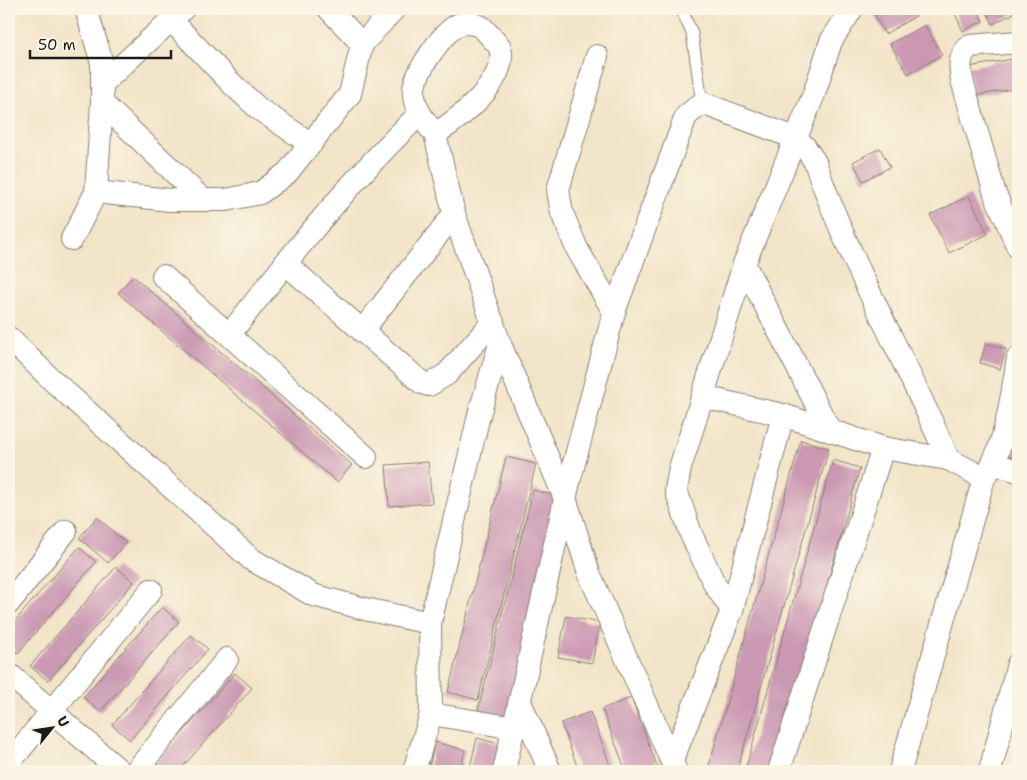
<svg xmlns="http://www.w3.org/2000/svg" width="1027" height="780" viewBox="0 0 1027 780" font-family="'Shantell Sans',sans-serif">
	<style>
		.building { fill: #ca98b3 }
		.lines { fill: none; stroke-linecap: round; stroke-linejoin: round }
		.lane-casing { stroke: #878072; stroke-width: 13 }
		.street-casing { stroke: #878072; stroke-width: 24 }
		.lane { stroke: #fff; stroke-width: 11 }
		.street { stroke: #fff; stroke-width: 22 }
	</style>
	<rect width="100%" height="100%" fill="#fcf5e5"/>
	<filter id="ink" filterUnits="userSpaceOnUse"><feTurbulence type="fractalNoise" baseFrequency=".02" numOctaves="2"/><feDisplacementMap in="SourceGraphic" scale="10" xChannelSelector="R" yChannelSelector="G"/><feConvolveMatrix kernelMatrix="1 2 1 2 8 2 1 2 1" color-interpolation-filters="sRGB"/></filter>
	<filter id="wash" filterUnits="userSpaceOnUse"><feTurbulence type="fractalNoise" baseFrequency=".0096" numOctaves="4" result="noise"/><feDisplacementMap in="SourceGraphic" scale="20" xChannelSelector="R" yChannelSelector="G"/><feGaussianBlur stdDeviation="1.12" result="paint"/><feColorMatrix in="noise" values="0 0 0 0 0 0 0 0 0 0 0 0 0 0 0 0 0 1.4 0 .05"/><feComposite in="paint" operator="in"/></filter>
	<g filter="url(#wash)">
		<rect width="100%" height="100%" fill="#f2e4c8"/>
		<g id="blocks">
			<g class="building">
				<polygon points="871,9 912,9 916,16 885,34"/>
				<polygon points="953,9 977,9 983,21 963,31"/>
				<polygon points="985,9 1012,9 1014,13 993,24"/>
				<polygon points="925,25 942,55 908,74 890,44"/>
				<polygon points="1018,58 1018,88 974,96 969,67"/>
				<polygon points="880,148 890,167 863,181 853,162"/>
				<polygon points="969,196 988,234 949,253 930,215"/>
				<polygon points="133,276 352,465 337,482 118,293"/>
				<polygon points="986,343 1006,349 1000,369 980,363"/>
				<polygon points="1008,432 1018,436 1018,463 1001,457"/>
				<polygon points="801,440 829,448 737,771 715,771 708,769"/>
				<polygon points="506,457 536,464 478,700 448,692"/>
				<polygon points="833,460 860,468 774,771 745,771"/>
				<polygon points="428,462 432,503 389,506 386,465"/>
				<polygon points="533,490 564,498 508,718 478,710"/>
				<polygon points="97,517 126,543 108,563 79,538"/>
				<polygon points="79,547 96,562 18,653 9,645 9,628"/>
				<polygon points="116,567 134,582 48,681 30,666"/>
				<polygon points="162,607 179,622 100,712 83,697"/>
				<polygon points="566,616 600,623 592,663 558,657"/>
				<polygon points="191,635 208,649 130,740 112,725"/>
				<polygon points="235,673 252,688 179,771 165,771 156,763"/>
				<polygon points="631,698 645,734 659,771 626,771 602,709"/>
				<polygon points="590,712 604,748 612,771 579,771 561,723"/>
				<polygon points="477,738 507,746 501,771 469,771"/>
				<polygon points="435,742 465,750 460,771 428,771"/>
			</g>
		</g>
	</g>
	<g filter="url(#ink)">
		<use href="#blocks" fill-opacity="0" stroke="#878072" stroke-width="1"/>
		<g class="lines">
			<defs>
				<polyline id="lane" points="681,9 692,33 702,103"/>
				<g id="street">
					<polyline points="329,9 362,44"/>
					<polyline points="172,21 231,83 259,109 311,144"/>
					<path d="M471,23l11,4 18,20c9,34 -41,72 -65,87 -10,-12 -23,-28 -21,-45 1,-16 30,-60 46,-65 3,-1 8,-1 11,-1z"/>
					<path d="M1018,42l-48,4c-12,9 -10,22 -8,34l33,114 23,53"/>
					<polyline points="597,56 558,190 562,213 577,249 614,312"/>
					<polyline points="103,83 183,9"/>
					<polyline points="102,103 203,200"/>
					<polyline points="435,134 454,214 500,344 566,501 589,573 676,771"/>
					<polyline points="96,192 170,200 226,200 260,193 287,173 350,94 362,44 394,9"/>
					<polyline points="72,239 96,192 102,103 102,63 86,9"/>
					<polyline points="285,263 422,383 429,385 447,374 493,322"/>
					<polyline points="744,264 830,431"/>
					<polyline points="163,276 366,457"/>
					<polyline points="362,331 454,214"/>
					<path d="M230,334c59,-76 120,-154 190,-220"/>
					<polyline points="9,338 52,380 251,559 313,595 365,609 430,623"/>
					<polyline points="703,397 783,415 883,448 948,459 984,478"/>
					<polyline points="994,464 1018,471"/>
					<polyline points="9,603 66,531"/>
					<polyline points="732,610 715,585 691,534 676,490 680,468 744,264 814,94 831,41 852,9"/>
					<polyline points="9,674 120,771"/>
					<polyline points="521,704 550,771"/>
					<polyline points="431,714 515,728"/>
					<polyline points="672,761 732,610 783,415"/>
					<polyline points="9,763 151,590"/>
					<polyline points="136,771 227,659"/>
					<polyline points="414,771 431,714 430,623 480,411 500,344"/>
					<path d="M504,771l64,-285 46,-174 72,-196 16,-13 93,35 10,9 10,15c35,103 91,197 133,297"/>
					<polyline points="779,771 883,448"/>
					<path d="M900,771l84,-293c22,-30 28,-84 34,-120"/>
					<polyline points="990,771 1018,664"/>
				</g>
			</defs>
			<use href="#lane" class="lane-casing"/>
			<use href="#street" class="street-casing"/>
			<use href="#lane" class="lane"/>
			<use href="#street" class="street"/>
		</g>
	</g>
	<rect width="1027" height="780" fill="none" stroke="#fcf5e5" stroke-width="30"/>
	<g transform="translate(52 728) rotate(60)" stroke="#fcf5e5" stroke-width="4" paint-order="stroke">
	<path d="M0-4L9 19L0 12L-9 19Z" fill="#1c1c1c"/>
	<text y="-8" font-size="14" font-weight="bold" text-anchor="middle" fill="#1c1c1c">U</text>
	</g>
	<path d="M30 50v8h141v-8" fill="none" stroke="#1c1c1c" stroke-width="2.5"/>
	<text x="38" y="50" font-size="15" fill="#1c1c1c" stroke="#fcf5e5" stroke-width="4" paint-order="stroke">50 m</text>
</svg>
